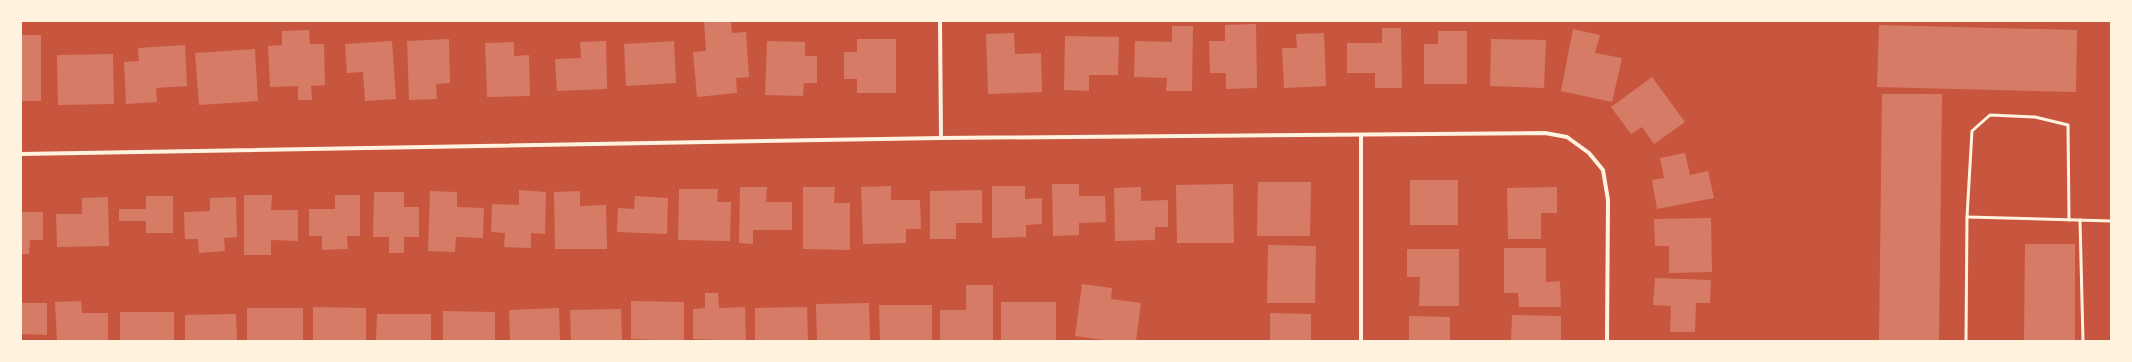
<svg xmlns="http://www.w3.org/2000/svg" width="2132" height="362" viewBox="0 0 2132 362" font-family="'PT Sans Narrow',sans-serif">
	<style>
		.building { fill: #d67c66 }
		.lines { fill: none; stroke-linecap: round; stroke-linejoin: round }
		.service { stroke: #fff3e0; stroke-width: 3 }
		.minor { stroke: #fff3e0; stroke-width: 4 }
	</style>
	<rect width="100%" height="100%" fill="#c8553d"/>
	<g class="building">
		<polygon points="704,21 731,21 732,33 746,32 749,77 736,78 737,93 697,97 693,52 706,51"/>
		<polygon points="1256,24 1257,88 1226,89 1226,73 1210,73 1209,41 1225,41 1225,25"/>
		<polygon points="1879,25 2077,30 2076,92 1877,87"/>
		<polygon points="1172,26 1193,26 1192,91 1166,91 1167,78 1134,77 1135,41 1172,42"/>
		<polygon points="1382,28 1401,28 1402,88 1375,88 1375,73 1347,73 1347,43 1382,43"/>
		<polygon points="1573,29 1600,35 1595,53 1622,58 1612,102 1561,91"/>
		<polygon points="309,30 310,44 324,44 325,85 311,86 312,100 298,100 298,86 270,87 268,46 282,45 282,31"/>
		<polygon points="1438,31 1467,31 1467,84 1424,84 1424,44 1438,44"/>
		<polygon points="1014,33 1015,54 1041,53 1042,92 988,94 986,34"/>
		<polygon points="1324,33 1326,86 1284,88 1282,48 1297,48 1296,34"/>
		<rect x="21" y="35" width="20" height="66"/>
		<polygon points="1065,36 1119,37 1118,75 1089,75 1089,91 1064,90"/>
		<polygon points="449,39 450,83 436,84 437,99 409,100 407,41"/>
		<polygon points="857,39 896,39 896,93 857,93 857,79 844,79 844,52 857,52"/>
		<polygon points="1491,39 1546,40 1544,88 1490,86"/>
		<polygon points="392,41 396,99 365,101 363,72 347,73 345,44"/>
		<polygon points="606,41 607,89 557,91 555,59 581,58 580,42"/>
		<polygon points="674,41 676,83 626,86 624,44"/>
		<polygon points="767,41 805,42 805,56 817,56 817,83 804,83 803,96 765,95"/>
		<polygon points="514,42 514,56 529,55 530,96 487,97 485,43"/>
		<polygon points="185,45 187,86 156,88 157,102 126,104 124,62 139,61 138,48"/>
		<polygon points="255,49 258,101 199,105 195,53"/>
		<polygon points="113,54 114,104 58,105 57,55"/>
		<polygon points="1652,77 1685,122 1654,144 1642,127 1631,134 1611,107"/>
		<polygon points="1882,94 1942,94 1939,341 1879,341"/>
		<polygon points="1685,153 1690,175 1708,171 1714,198 1657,209 1652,180 1664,178 1660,158"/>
		<rect x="1410" y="180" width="48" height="45"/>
		<polygon points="1258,182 1311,182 1310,236 1257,236"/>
		<polygon points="1052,184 1079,184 1079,196 1105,196 1106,222 1079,223 1079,235 1053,236"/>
		<polygon points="1233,184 1234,243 1177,243 1176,185"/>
		<polygon points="891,186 891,200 920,200 921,229 906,229 906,243 863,244 861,187"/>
		<polygon points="992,186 1025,186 1025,199 1042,198 1042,224 1026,225 1026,237 992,238"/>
		<polygon points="740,187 767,187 766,202 792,202 792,230 753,230 753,244 739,243"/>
		<polygon points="803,187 835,187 834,203 850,203 850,250 803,249"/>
		<polygon points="1141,187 1141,201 1168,200 1168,227 1155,227 1155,240 1115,241 1114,188"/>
		<polygon points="1557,187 1557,213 1541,213 1541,239 1508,239 1507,188"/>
		<polygon points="679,189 718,189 717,202 731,202 730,241 678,240"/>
		<polygon points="519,190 546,192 545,234 531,233 531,248 504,247 505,233 491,232 492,204 519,205"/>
		<polygon points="982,190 982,223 956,223 956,239 930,239 930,191"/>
		<polygon points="430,191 457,192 457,207 484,208 483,238 456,237 455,252 428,251"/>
		<polygon points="580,191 580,206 606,205 607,249 555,249 554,192"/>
		<polygon points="374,192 404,192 404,207 419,207 419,237 404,237 404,253 389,253 389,237 373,237"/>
		<polygon points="244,195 272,195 271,210 298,210 298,241 271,240 271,255 244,255"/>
		<polygon points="335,195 360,195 360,236 347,236 348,249 322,250 322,236 309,236 309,209 335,209"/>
		<polygon points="146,196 173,196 173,233 146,233 146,221 119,221 119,209 146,209"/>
		<polygon points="635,196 668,198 667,234 617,232 618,208 634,209"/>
		<polygon points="108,197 109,246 57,247 56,214 82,214 82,198"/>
		<polygon points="236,197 237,237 224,238 225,251 199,253 198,239 185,239 184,212 210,211 210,198"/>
		<polygon points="21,212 43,212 43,240 30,240 29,254 21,254"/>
		<polygon points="1711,218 1712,272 1669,273 1669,246 1655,246 1654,219"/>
		<polygon points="2025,244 2075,244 2075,341 2024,341"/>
		<polygon points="1268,245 1316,246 1315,303 1267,303"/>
		<polygon points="1504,248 1546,248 1546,282 1560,281 1561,307 1519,307 1518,293 1504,293"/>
		<polygon points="1407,249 1459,249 1459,306 1419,306 1420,277 1407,277"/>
		<polygon points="1655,278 1711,280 1710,303 1696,303 1695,332 1670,332 1671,306 1653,305"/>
		<polygon points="1082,284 1112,288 1111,299 1141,303 1136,341 1111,341 1075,336"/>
		<polygon points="966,285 993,285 993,341 940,341 940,310 966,310"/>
		<polygon points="705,293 718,293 719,308 745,307 746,341 693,339 693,309 705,308"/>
		<polygon points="81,301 82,313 108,313 108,341 57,341 55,302"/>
		<polygon points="631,301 684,302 684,341 631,339"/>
		<rect x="1001" y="302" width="55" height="39"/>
		<polygon points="21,303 47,303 47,335 21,334"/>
		<polygon points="869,303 870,341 817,341 816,304"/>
		<polygon points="879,305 932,305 932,341 880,341"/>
		<polygon points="313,307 366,308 366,341 313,341"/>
		<polygon points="807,307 808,341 755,341 755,308"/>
		<rect x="247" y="308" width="56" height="33"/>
		<polygon points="559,308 560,341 510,341 509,310"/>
		<polygon points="621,309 622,341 571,341 570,310"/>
		<polygon points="443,311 495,312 495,341 443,341"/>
		<rect x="120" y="312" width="54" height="29"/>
		<polygon points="1270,313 1311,314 1311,341 1270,341"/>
		<polygon points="236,314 237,341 185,341 185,315"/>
		<polygon points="377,314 431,314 431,341 376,341"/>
		<polygon points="1512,315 1561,316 1561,341 1511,341"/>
		<polygon points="1409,316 1450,317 1450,341 1409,341"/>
	</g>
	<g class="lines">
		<g class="service">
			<polyline points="1967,217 2111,221"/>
			<polyline points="2080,220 2083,341"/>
			<polyline points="1966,341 1967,217 1972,131 1990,115 2035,117 2068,125 2069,220"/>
		</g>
		<g class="minor">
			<polyline points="940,21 941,138"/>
			<polyline points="21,154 941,138 1545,133 1567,137 1589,153 1603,170 1608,200 1607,341"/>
			<polyline points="1361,341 1361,135"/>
		</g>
	</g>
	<rect width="2132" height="362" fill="none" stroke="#fff3e0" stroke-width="44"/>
</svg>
